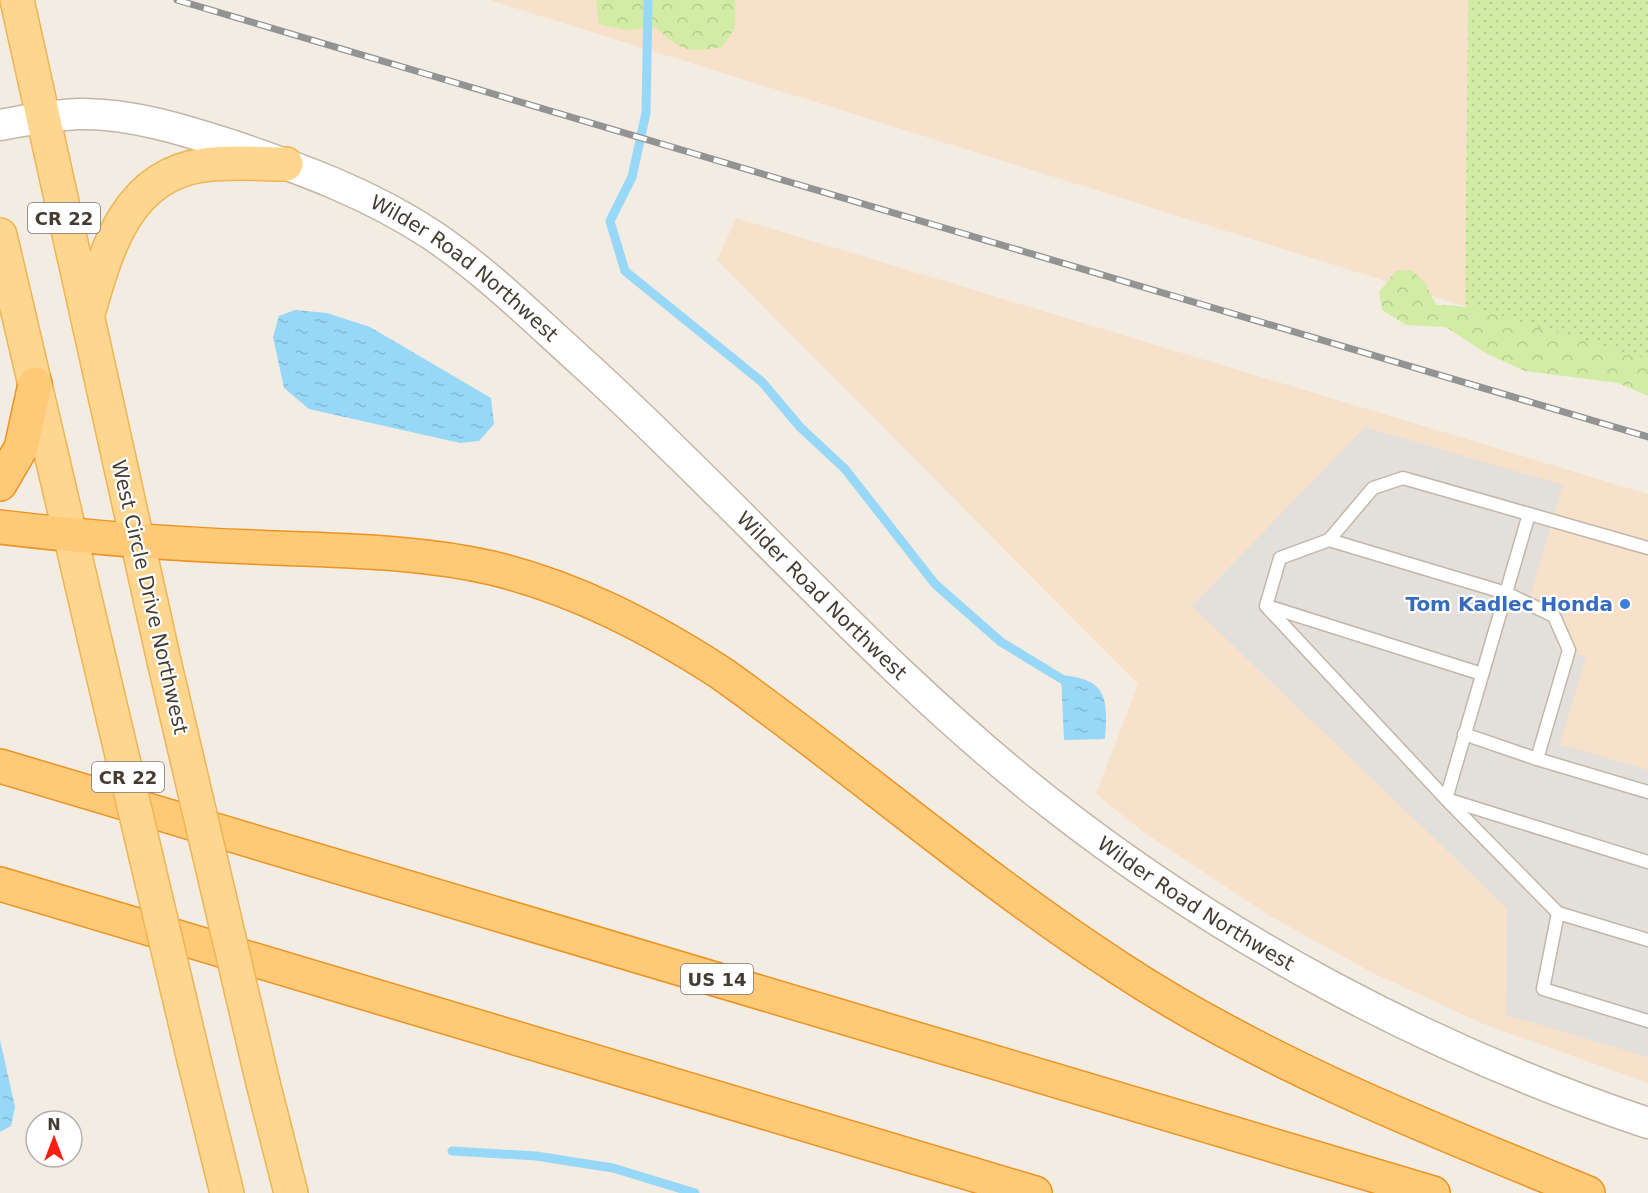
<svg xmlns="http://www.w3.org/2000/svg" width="1648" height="1193" viewBox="0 0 1648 1193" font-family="'DejaVu Sans',sans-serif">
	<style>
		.commercial { fill: #f8e1ca }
		.forest { fill: url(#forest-crowns) }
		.park { fill: url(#park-dots) }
		.parking { fill: #e3dfdb }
		.water { fill: url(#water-ripples) }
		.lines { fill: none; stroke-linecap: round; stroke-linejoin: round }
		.stream { stroke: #97d7f7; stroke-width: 9 }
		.service-casing { stroke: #c2b6a7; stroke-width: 15 }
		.tertiary-casing { stroke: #c2b6a7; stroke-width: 33 }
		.primary-casing { stroke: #efb453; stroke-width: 36 }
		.trunk-casing { stroke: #ed9322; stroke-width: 36 }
		.service { stroke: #fff; stroke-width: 12 }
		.tertiary { stroke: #fff; stroke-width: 30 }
		.primary { stroke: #ffd68f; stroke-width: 33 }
		.trunk { stroke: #ffca78; stroke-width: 33 }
		.rail-casing { stroke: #939393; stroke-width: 7 }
		.rail { stroke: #fff; stroke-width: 4.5; stroke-dasharray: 14; stroke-linecap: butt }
		.primary-bridge-casing { stroke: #efb453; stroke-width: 36; stroke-linecap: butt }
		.primary-bridge { stroke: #ffd68f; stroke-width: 33 }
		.shop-dot { fill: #3f7fe0; stroke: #fff; stroke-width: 2 }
		.labels { text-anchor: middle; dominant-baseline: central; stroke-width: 4.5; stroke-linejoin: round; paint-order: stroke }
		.shield { fill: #fff; stroke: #7d7670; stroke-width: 1.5 }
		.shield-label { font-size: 18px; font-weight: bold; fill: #453c32 }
		.street-label { font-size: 20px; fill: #453c32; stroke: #fff }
		.shop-label { font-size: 20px; font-weight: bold; fill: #366cbe; stroke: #fff; text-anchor: end }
	</style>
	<defs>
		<pattern id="forest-crowns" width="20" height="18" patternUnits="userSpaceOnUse" patternTransform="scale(1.5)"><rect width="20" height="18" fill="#d2eca6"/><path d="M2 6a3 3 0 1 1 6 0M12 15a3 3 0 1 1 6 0" fill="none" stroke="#b6cb8f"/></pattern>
		<pattern id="park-dots" width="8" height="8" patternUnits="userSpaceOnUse" patternTransform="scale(1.5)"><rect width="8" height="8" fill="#d2eca6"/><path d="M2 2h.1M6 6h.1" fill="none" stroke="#b6cb8f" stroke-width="1.8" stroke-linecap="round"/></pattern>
		<pattern id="water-ripples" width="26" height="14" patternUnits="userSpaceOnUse" patternTransform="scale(1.5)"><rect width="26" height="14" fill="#97d7f7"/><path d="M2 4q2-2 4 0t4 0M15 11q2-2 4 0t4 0" fill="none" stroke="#84b9d4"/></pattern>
	</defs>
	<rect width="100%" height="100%" fill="#f3ece2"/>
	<g class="commercial">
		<polygon points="490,0 1468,0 1465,306"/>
		<polygon points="736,218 1648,494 1648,1083 1481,1023 1371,972 1270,916 1142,831 1096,794 1138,684 717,260"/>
	</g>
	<g class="forest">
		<path d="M596,0h139v28l-13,19c-35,6 -40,4 -66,-19l-31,2 -26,-6z"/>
		<path d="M1412,270l13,13 11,22c72,1 143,29 212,48v43l-30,-13 -93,-12 -38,-17 -41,-27 -40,-2 -24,-15 -3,-18 17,-21z"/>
	</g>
	<polygon class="park" points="1468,0 1648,0 1648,359 1465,306"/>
	<polygon class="parking" points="1365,427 1563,485 1530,597 1567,608 1555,647 1586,657 1560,744 1648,770 1648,1057 1506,1015 1507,908 1192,606"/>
	<g class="water">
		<polygon points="295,310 327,313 370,327 491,398 494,424 479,441 460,443 309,409 284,388 273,337 279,316"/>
		<path d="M1061,675c46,4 47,23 44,64l-41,1z"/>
		<polygon points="0,1040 15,1107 11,1126 0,1132"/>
	</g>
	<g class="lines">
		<g class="stream">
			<polyline points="648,0 646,113 632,177 610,221 625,271 762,382 800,427 845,469 935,584 1001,642 1070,684"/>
			<polyline points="452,1151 536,1156 613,1168 695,1193"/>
		</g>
		<defs>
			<g id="service">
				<polyline points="1529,514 1446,799 1648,862"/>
				<polyline points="1329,540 1506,593 1554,616 1569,650 1537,759 1464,734"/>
				<polyline points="1648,548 1403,478 1373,488 1329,540 1280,558 1266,606 1446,799 1558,913 1543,989 1648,1021"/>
				<polyline points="1267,606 1482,674"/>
				<polyline points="1537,759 1648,792"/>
				<polyline points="1558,913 1648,940"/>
			</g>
			<g id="tertiary">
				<path id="s1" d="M0,125c26,-5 52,-10 79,-11 52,-1 105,16 155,32 70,24 136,48 198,89 55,37 103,85 152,129 157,143 296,305 462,436 179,141 386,251 602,323"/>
			</g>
			<g id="primary">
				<polyline points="17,0 164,661"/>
				<polyline points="0,235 95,641"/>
				<path d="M88,314c18,-63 38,-139 116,-149 27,-4 55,-1 82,-1"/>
				<polyline points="195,1064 227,1193"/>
				<polyline points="263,1083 291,1193"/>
			</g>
			<g id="trunk">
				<polyline points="0,484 21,448 35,384"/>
				<path d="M0,527c84,10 168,17 253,20 79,4 161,3 239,21 83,20 158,59 229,105 135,96 259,205 398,295 143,94 311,161 469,225"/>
				<polyline points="0,766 1433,1193"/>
				<polyline points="0,884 1035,1193"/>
			</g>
		</defs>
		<use href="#service" class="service-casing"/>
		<use href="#tertiary" class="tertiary-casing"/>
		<use href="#primary" class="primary-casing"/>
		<use href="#trunk" class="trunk-casing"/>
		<use href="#service" class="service"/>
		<use href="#tertiary" class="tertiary"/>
		<use href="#primary" class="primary"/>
		<use href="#trunk" class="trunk"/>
		<defs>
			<polyline id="rail" points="177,0 1648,437"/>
		</defs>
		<use href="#rail" class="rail-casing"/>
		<use href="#rail" class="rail"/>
		<defs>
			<g id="primary-bridge">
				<polyline points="95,641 195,1064"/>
				<polyline points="164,661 263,1083"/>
			</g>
		</defs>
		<use href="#primary-bridge" class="primary-bridge-casing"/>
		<use href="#primary-bridge" class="primary-bridge"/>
	</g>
	<circle class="shop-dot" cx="1625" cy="604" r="6"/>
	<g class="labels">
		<g class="shield">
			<rect x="28" y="203" width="72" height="30" rx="4.5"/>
			<rect x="92" y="762" width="72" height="30" rx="4.5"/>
			<rect x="681" y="964" width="72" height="30" rx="4.5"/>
		</g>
		<g class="shield-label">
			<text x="64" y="218">CR 22</text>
			<text x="128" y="777">CR 22</text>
			<text x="717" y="979">US 14</text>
		</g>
		<g class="street-label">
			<text stroke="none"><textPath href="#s1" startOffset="502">Wilder Road Northwest</textPath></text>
			<text stroke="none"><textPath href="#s1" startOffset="988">Wilder Road Northwest</textPath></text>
			<text transform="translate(150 597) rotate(77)">West Circle Drive Northwest</text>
			<text stroke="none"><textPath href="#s1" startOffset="1474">Wilder Road Northwest</textPath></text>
		</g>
		<g class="shop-label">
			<text x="1613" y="604">Tom Kadlec Honda</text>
		</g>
	</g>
	<g transform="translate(54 1139)"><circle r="28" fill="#ffffff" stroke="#b5b1ad" stroke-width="1.5"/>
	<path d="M0-4.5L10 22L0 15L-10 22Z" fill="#ff1e0d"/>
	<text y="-9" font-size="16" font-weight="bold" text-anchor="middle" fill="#453c32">N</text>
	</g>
</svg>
